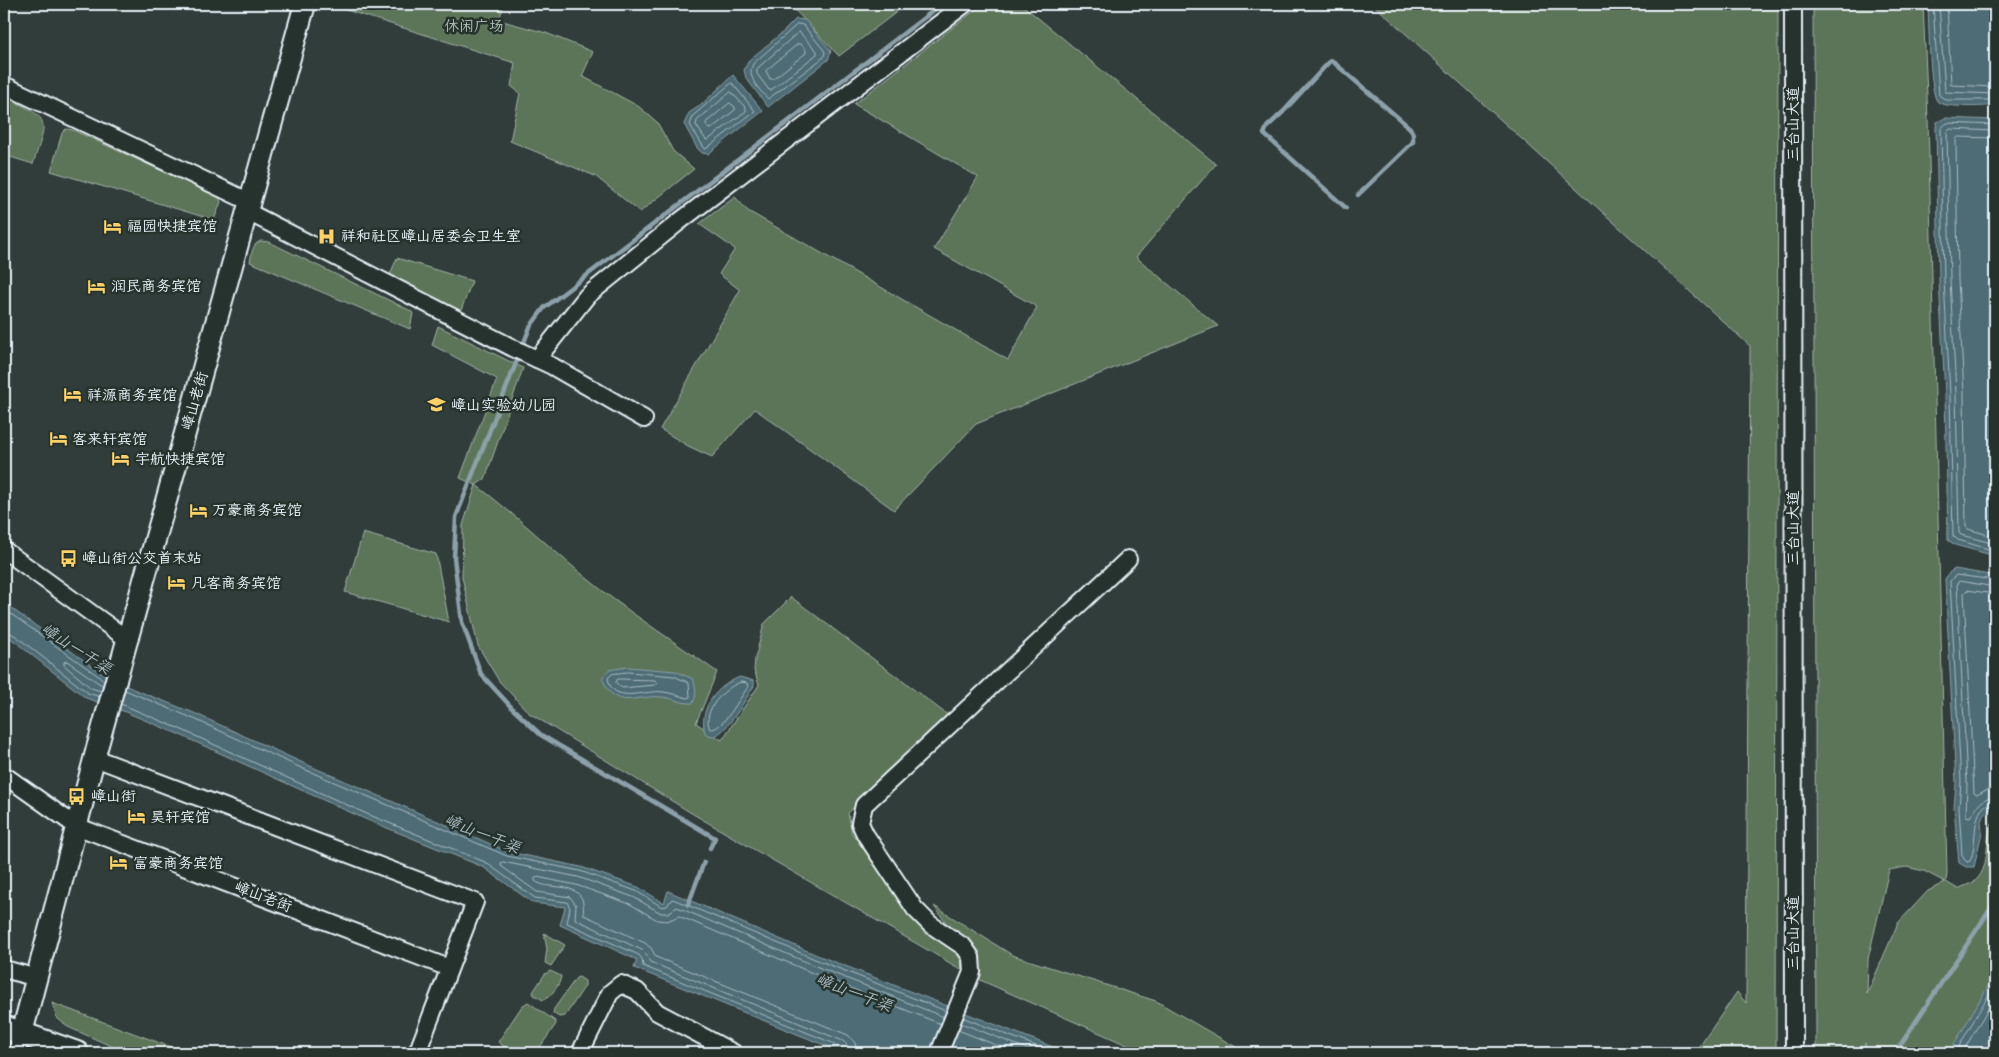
<svg xmlns="http://www.w3.org/2000/svg" width="1999" height="1057" viewBox="0 0 1999 1057" font-family="Pangolin,'LXGW WenKai TC',sans-serif">
	<style>
		.green { fill: #5b7459; stroke: #a2b2a8; fill-rule: evenodd }
		.water { fill: #4e6c75; stroke: #8ca1a9 }
		.lines { fill: none; stroke-linecap: round; stroke-linejoin: round }
		.shore { stroke: #aabcc4; stroke-width: 1 }
		.stream { stroke: #8ca1a9; stroke-width: 4.5 }
		.minor-casing { stroke: #e8f1f8; stroke-width: 20 }
		.tertiary-casing { stroke: #e8f1f8; stroke-width: 24 }
		.secondary-casing { stroke: #e8f1f8; stroke-width: 26 }
		.minor { stroke: #26332d; stroke-width: 16 }
		.tertiary { stroke: #26332d; stroke-width: 20 }
		.secondary { stroke: #26332d; stroke-width: 22 }
		.labels { text-anchor: middle; dominant-baseline: central; stroke-width: 5; stroke-linejoin: round; paint-order: stroke }
		.park-label { font-size: 15px; fill: #b0bfb8; stroke: #26332d }
		.street-label { font-size: 15px; fill: #e8f1f8; stroke: #26332d }
		.poi-label { font-size: 15px; fill: #e8f1f8; stroke: #26332d; text-anchor: start }
		.water-label { font-size: 16px; font-style: italic; fill: #aabcc4; stroke: #26332d }
	</style>
	<rect width="100%" height="100%" fill="#313d3b"/>
	<filter id="ink" filterUnits="userSpaceOnUse"><feTurbulence type="fractalNoise" baseFrequency=".02" numOctaves="2"/><feDisplacementMap in="SourceGraphic" scale="10" xChannelSelector="R" yChannelSelector="G"/><feConvolveMatrix kernelMatrix="1 2 1 2 8 2 1 2 1" color-interpolation-filters="sRGB"/></filter>
	<g filter="url(#ink)">
		<g class="green">
			<polygon points="327,4 504,4 499,20 546,33 593,52 582,76 638,106 657,122 673,151 694,169 640,212 595,176 510,141 520,93 511,86 515,63"/>
			<polygon points="789,4 907,4 839,56"/>
			<polygon points="983,4 1021,4 1216,164 1136,257 1218,326 976,424 894,510 755,409 712,457 688,446 660,429 740,290 719,274 735,249 699,224 735,197 748,211 1008,360 1037,307 934,249 978,177 854,104"/>
			<polygon points="1373,4 1778,4 1776,1053 1695,1053 1737,992 1746,1003 1750,346"/>
			<path d="M1813,4h110l5,115 19,754 -1,9 12,7c5,-3 13,-5 17,-8 18,-16 7,-44 20,-62v234h-130v-10l-1,10h-48zM1906,867l18,4 21,11 -17,9 -30,32 -31,71 1,-35 21,-89z"/>
			<path d="M8,98c43,22 40,20 25,66l-29,-9v-44z"/>
			<polygon points="66,129 73,130 219,197 221,202 214,220 51,171 62,133"/>
			<path d="M261,241l8,1 140,68 4,3 -3,16 -160,-67c2,-9 2,-18 11,-21z"/>
			<polygon points="397,258 472,281 460,313 389,277"/>
			<path d="M438,326l85,42 -38,111 -9,6c43,32 81,70 123,103 38,30 79,56 118,84l-21,51 26,17 37,-55 -5,-15 1,-11 9,-35 27,-27 158,119 -101,97 4,20 51,72 12,16 40,30 6,8 1,11 -269,-156 -164,-101 -30,-32 -21,-35 -16,-69 1,-52 13,-40 -16,-7 37,-99 -65,-34z"/>
			<polygon points="363,533 436,554 449,622 345,592"/>
			<polygon points="934,906 1012,955 1156,1001 1246,1053 1145,1053 980,980 980,969 976,953 965,938 947,924"/>
			<polygon points="544,933 565,945 551,966 545,963 547,949"/>
			<path d="M550,971l11,5c-1,9 -10,21 -18,24l-9,-5 -1,-3 12,-18z"/>
			<polygon points="579,977 585,981 585,986 565,1016 559,1017 553,1013 554,1009 576,978"/>
			<polygon points="528,1002 555,1021 556,1024 536,1053 513,1053 498,1042 522,1006"/>
			<polygon points="52,1003 187,1053 127,1053 68,1027 57,1018"/>
		</g>
		<g class="water">
			<path d="M1928,4h67v101c-10,2 -50,3 -57,-3 -9,-6 -9,-84 -10,-98z"/>
			<polygon points="796,19 805,20 831,51 828,60 824,63 768,107 746,78 744,70 749,60 783,32"/>
			<polygon points="733,75 763,111 708,154 702,153 697,148 684,124 689,113 701,105"/>
			<polygon points="1945,118 1995,120 1995,556 1955,545 1948,540 1945,394 1939,280 1936,127 1937,122"/>
			<polygon points="1955,569 1995,576 1995,806 1984,814 1981,821 1982,832 1974,867 1966,867 1959,863 1954,808 1956,783 1945,579 1950,572"/>
			<polygon points="4,603 103,674 133,689 194,713 301,762 509,852 581,867 638,887 664,903 668,891 817,955 1068,1053 844,1053 634,968 637,960 560,925 565,907 533,903 483,867 365,819 178,734 123,711 86,698 4,633"/>
			<path d="M628,667l47,4 18,8c3,8 4,16 0,24 -11,1 -20,-5 -31,-6 -27,-3 -46,16 -60,-19l6,-8z"/>
			<path d="M740,677l14,4v5c-7,11 -28,49 -41,50 -3,0 -5,-2 -8,-3 -7,-25 13,-48 35,-56z"/>
			<polygon points="1995,974 1995,1053 1949,1053"/>
		</g>
		<g class="lines">
			<g class="shore">
				<polyline points="1933,4 1939,95 1946,100 1995,100"/>
				<polyline points="1939,4 1945,92 1995,94"/>
				<polyline points="1947,4 1951,85 1995,87"/>
				<path d="M798,24l5,1 20,24 2,3 -1,5 -56,42c-9,-10 -22,-22 -15,-35z"/>
				<polygon points="799,32 817,51 817,54 771,90 769,90 757,74 757,69"/>
				<polygon points="798,44 801,44 806,50 806,53 773,79 770,79 766,71"/>
				<polygon points="732,83 755,111 707,148 705,149 690,125 693,116"/>
				<polygon points="731,92 746,108 746,111 708,140 706,140 696,125 697,121"/>
				<polygon points="730,103 735,107 735,110 711,129 708,128 706,123"/>
				<polyline points="1995,125 1947,123 1941,128 1944,280 1950,394 1953,536 1958,540 1995,551"/>
				<polyline points="1995,131 1950,129 1947,132 1950,279 1956,394 1959,533 1961,535 1995,544"/>
				<polyline points="1995,138 1958,137 1956,139 1958,279 1964,394 1966,527 1968,529 1995,537"/>
				<path d="M1995,580l-39,-5 -6,6 11,201 -2,26 3,47 2,4 3,3 3,-1c9,-18 -2,-56 25,-59"/>
				<path d="M1995,587l-36,-6 -2,3 10,198 -1,34 4,1c6,-10 13,-20 25,-21"/>
				<polyline points="1995,594 1967,590 1964,593 1974,793 1977,795 1986,790 1995,788"/>
				<polyline points="4,609 104,680"/>
				<polyline points="4,630 16,636 88,693 100,697"/>
				<path d="M628,672l46,4 15,7 1,14 -3,1c-7,-2 -16,-5 -23,-6 -18,-3 -52,14 -56,-14l4,-4z"/>
				<polygon points="618,679 655,680 658,683 655,685 622,688 616,683"/>
				<path d="M741,682l6,1 1,4c-8,10 -25,44 -38,42 -9,-18 15,-42 31,-47z"/>
				<polyline points="125,690 192,718 299,767 507,856 580,871 636,891 662,907 667,906 671,900 673,899 815,959 946,1011"/>
				<polyline points="101,691 91,688 64,665 64,662 67,661 103,686"/>
				<polyline points="121,704 180,729 367,814 485,862 535,898 567,902 570,908 567,923 639,955 642,959 643,966 840,1046 843,1049 843,1053"/>
				<polyline points="964,1018 1054,1053"/>
				<polyline points="961,1023 1037,1053"/>
				<polyline points="958,1030 1016,1053"/>
				<polyline points="850,1053 848,1046 843,1041 650,962 646,954 642,950 575,919 576,905 570,897 537,892 501,866 501,863 503,862 578,877 633,897 661,913 668,913 677,907 813,965 944,1017"/>
				<path d="M857,1053l-2,-10 -7,-8 -192,-78 -5,-9 -6,-5 -61,-28c-1,-5 0,-10 -2,-16 -9,-18 -34,-8 -47,-18v-3l2,-1 39,8 54,19 27,16 10,1 12,-5 131,56 131,52"/>
				<polyline points="1955,1053 1995,984"/>
				<polyline points="1962,1053 1995,997"/>
			</g>
			<g class="stream">
				<polyline points="1346,208 1264,134 1267,127 1283,112 1331,60 1410,128 1413,134 1413,142 1358,195"/>
				<polyline points="710,848 715,838 541,735 513,709 481,674 462,622 454,558 456,517 530,327 544,308 942,4"/>
				<polyline points="688,905 704,862"/>
				<polyline points="1895,1053 1995,902"/>
			</g>
			<defs>
				<g id="minor">
					<polyline points="1793,4 1794,1053"/>
					<polyline points="4,85 250,202"/>
					<polyline points="248,212 513,348 552,366 644,419"/>
					<polyline points="537,359 587,296 680,221 965,4"/>
					<polyline points="4,550 127,639"/>
					<polyline points="95,758 475,902 417,1053"/>
					<polyline points="4,775 76,826 449,968"/>
					<polyline points="4,969 37,978"/>
					<polyline points="16,1053 22,1033"/>
					<polyline points="580,1053 610,993 621,984 637,991 657,1012 734,1053"/>
					<polyline points="939,1053 972,972 971,957 964,947 930,924 915,909 865,834 860,823 864,805 1128,559"/>
				</g>
				<polyline id="tertiary" points="22,1033 97,748 305,4"/>
				<polyline id="secondary" points="4,1027 77,1053"/>
			</defs>
			<use href="#minor" class="minor-casing"/>
			<use href="#tertiary" class="tertiary-casing"/>
			<use href="#secondary" class="secondary-casing"/>
			<use href="#minor" class="minor"/>
			<use href="#tertiary" class="tertiary"/>
			<use href="#secondary" class="secondary"/>
		</g>
	</g>
	<defs>
		<symbol id="hotel-bare" viewBox="-9 -9 18 18"><path d="M-6-4.5h1.5V1H6V5H4.5V3h-9V5H-6ZM-4 0a1.8 1.8 0 1 1 3.6 0ZM.5 0V-2.5h3Q6-2.5 6 0Z" fill="#ffd166" stroke="#26332d" stroke-width="2.5" paint-order="stroke"/></symbol>
		<symbol id="hospital-bare" viewBox="-9 -9 18 18"><path d="M-5-5h3v3.5h4V-5h3V5h-3V1.5h-4V5h-3Z" fill="#ffd166" stroke="#26332d" stroke-width="2.5" paint-order="stroke"/></symbol>
		<symbol id="school-bare" viewBox="-9 -9 18 18"><path d="M0-5L7-2L0 1L-7-2ZM-4 1L0 2.5L4 1V4Q0 6-4 4Z" fill="#ffd166" stroke="#26332d" stroke-width="2.5" paint-order="stroke"/></symbol>
		<symbol id="bus-bare" viewBox="-9 -9 18 18"><path d="M-5-6H5V4H4V6H2V4H-2V6H-4V4H-5ZM-3.5-4V0h7V-4ZM-3.5 1.2v1.5H-2V1.2ZM2 1.2v1.5H3.5V1.2Z" fill="#ffd166" stroke="#26332d" stroke-width="2.5" paint-order="stroke"/></symbol>
	</defs>
	<g fill-rule="evenodd">
		<use href="#hotel-bare" x="100" y="214" width="25" height="25"/>
		<use href="#hospital-bare" x="314" y="224" width="25" height="25"/>
		<use href="#hotel-bare" x="84" y="274" width="25" height="25"/>
		<use href="#hotel-bare" x="60" y="382" width="25" height="25"/>
		<use href="#school-bare" x="424" y="392" width="25" height="25"/>
		<use href="#hotel-bare" x="46" y="426" width="25" height="25"/>
		<use href="#hotel-bare" x="108" y="446" width="25" height="25"/>
		<use href="#hotel-bare" x="186" y="498" width="25" height="25"/>
		<use href="#bus-bare" x="56" y="546" width="25" height="25"/>
		<use href="#hotel-bare" x="164" y="570" width="25" height="25"/>
		<use href="#bus-bare" x="64" y="784" width="25" height="25"/>
		<use href="#hotel-bare" x="124" y="804" width="25" height="25"/>
		<use href="#hotel-bare" x="106" y="850" width="25" height="25"/>
	</g>
	<g class="labels">
		<g class="park-label">
			<text x="474" y="26">休闲广场</text>
		</g>
		<g class="street-label">
			<text transform="translate(1793 124) rotate(-90)">三台山大道</text>
			<text transform="translate(195 401) rotate(-74)">嶂山老街</text>
			<text transform="translate(1793 528) rotate(-90)">三台山大道</text>
			<text transform="translate(263 897) rotate(21)">嶂山老街</text>
			<text transform="translate(1793 933) rotate(-90)">三台山大道</text>
		</g>
		<g class="poi-label">
			<text x="127" y="226">福园快捷宾馆</text>
			<text x="341" y="236">祥和社区嶂山居委会卫生室</text>
			<text x="111" y="286">润民商务宾馆</text>
			<text x="87" y="395">祥源商务宾馆</text>
			<text x="451" y="405">嶂山实验幼儿园</text>
			<text x="72" y="439">客来轩宾馆</text>
			<text x="135" y="459">宇航快捷宾馆</text>
			<text x="212" y="510">万豪商务宾馆</text>
			<text x="82" y="558">嶂山街公交首末站</text>
			<text x="191" y="583">凡客商务宾馆</text>
			<text x="91" y="796">嶂山街</text>
			<text x="150" y="817">昊轩宾馆</text>
			<text x="133" y="863">富豪商务宾馆</text>
		</g>
		<g class="water-label">
			<text transform="translate(76 649) rotate(33)">嶂山一干渠</text>
			<text transform="translate(482 834) rotate(22)">嶂山一干渠</text>
			<text transform="translate(854 993) rotate(21)">嶂山一干渠</text>
		</g>
	</g>
	<rect width="1999" height="1057" fill="none" stroke="#26332d" stroke-width="20"/>
	<rect x="10" y="10" width="1979" height="1037" fill="none" stroke="#e8f1f8" stroke-width="2" filter="url(#ink)"/>
</svg>
